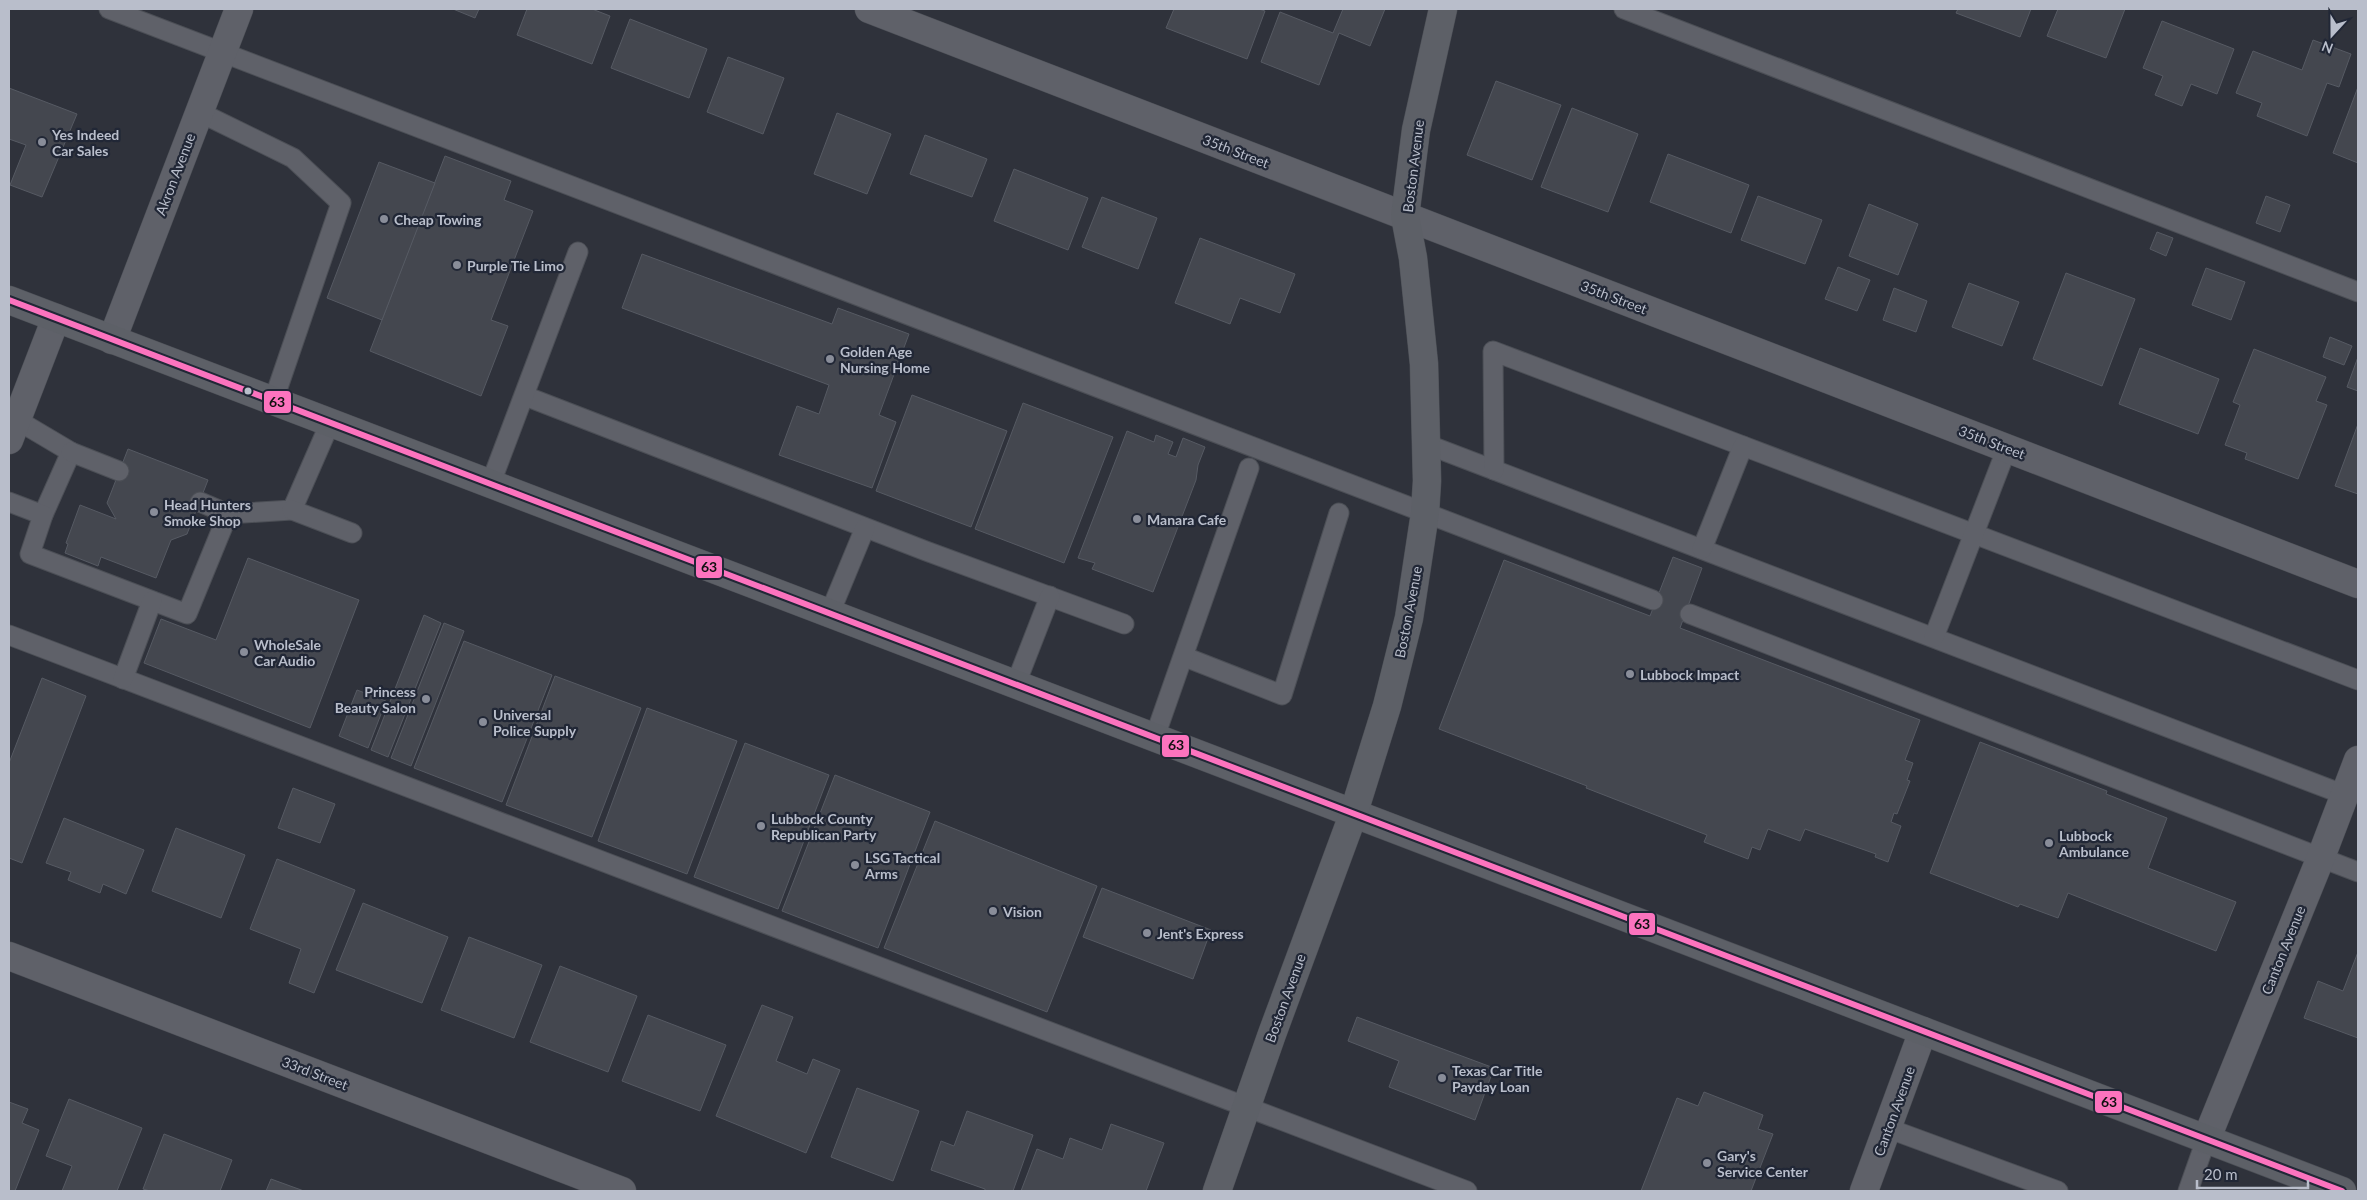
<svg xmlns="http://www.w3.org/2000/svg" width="2367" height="1200" viewBox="0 0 2367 1200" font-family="Lato,sans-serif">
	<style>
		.building { fill: #44474f; stroke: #565a63 }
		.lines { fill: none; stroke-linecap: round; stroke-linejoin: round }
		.lane-casing { stroke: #4c4f56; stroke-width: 21 }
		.street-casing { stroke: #4c4f56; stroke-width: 29 }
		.secondary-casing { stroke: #4c4f56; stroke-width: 29 }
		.lane { stroke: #5f6169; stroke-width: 19 }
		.street { stroke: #5f6169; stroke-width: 28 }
		.secondary { stroke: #5d6067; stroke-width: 28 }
		.bus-1-casing { stroke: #212736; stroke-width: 10 }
		.bus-1 { stroke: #fc73be; stroke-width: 6 }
		.poi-dot { fill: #898d99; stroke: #212736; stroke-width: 2 }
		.bus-dot { fill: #b9becb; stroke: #212736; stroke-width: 2 }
		.labels { text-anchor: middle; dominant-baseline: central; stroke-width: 4.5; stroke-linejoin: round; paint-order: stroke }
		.poi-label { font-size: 14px; font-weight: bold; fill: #b9becb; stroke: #212736; text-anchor: start }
		.street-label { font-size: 14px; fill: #b9becb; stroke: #212736 }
		.line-badge { stroke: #212736; stroke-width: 2 }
		.pale-badge-label { font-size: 14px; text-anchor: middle; font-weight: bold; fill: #111 }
	</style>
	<rect width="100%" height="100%" fill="#2f323b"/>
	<g class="building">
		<polygon points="453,9 479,9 475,18"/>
		<polygon points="527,9 592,9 610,16 592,64 517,35"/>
		<polygon points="1174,9 1259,9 1265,11 1247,59 1166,28"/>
		<polygon points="1343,9 1385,9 1370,46 1339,33 1319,85 1261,62 1280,12 1333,33"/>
		<polygon points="1958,9 2031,9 2020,37 1956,13"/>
		<polygon points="2058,9 2125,9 2106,58 2047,36"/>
		<polygon points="630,19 707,49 689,98 611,68"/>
		<polygon points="2162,21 2234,49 2217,94 2191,84 2182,106 2155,95 2163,76 2143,68"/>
		<polygon points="2313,40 2351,54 2339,87 2327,83 2307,136 2257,116 2262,103 2236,93 2253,51 2302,70"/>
		<polygon points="728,57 784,78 763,134 707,112"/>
		<polygon points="1496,81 1561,105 1532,180 1467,155"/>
		<polygon points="2358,87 2358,163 2333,153"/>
		<polygon points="9,88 77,114 42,197 10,185 26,145 9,139"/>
		<polygon points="1572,108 1638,134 1608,212 1541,187"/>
		<polygon points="837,113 891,134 867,194 814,174"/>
		<polygon points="925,135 987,159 972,197 910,174"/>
		<polygon points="1668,154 1749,185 1731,233 1650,202"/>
		<polygon points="445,156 511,181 504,200 533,211 491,320 508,326 481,396 370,351"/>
		<polygon points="379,162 435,183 382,320 327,298"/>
		<polygon points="1014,169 1088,198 1068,250 994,221"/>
		<polygon points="1758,196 1822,220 1805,264 1741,240"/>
		<polygon points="2266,196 2290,205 2280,232 2256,223"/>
		<polygon points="1102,197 1157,218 1138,269 1082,247"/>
		<polygon points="1869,204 1918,224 1898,275 1849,256"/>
		<polygon points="2157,232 2173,238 2166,256 2150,249"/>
		<polygon points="1200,238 1295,274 1280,313 1240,298 1230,324 1175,303"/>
		<polygon points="642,254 832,324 838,308 909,334 879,415 896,422 872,488 779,455 797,406 819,414 829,385 622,308"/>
		<polygon points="1838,267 1870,280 1857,311 1825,299"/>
		<polygon points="2206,268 2245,282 2231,320 2192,305"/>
		<polygon points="2066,273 2135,299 2102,386 2033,359"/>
		<polygon points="1969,283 2019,302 2002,346 1952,327"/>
		<polygon points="1894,288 1927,301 1916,332 1883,320"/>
		<polygon points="2330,337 2352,346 2344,365 2323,357"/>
		<polygon points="2140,348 2219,379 2198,434 2119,404"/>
		<polygon points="2254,349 2326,377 2316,401 2327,405 2298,479 2245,459 2247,453 2225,445 2240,405 2233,402"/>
		<polygon points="2358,357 2358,391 2347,387"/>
		<polygon points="912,395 1007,431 971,527 876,491"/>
		<polygon points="1023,403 1113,437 1064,563 975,529"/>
		<polygon points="2358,424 2358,494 2335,486"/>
		<polygon points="1127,431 1154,442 1156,435 1173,442 1168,454 1176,457 1183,438 1205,447 1198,465 1196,480 1153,592 1092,569 1095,563 1078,558"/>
		<polygon points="128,449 208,480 187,534 171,540 156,578 101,557 98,566 65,553 68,544 66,543 80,505 116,519 107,503"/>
		<polygon points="1673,557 1702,568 1680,628 1920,720 1905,760 1913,763 1907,780 1910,781 1897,814 1894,813 1891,822 1901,826 1888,862 1875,857 1876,854 1805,829 1800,841 1768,829 1760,850 1752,847 1748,859 1704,842 1707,835 1586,788 1587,786 1439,729 1504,560 1650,616"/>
		<polygon points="248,558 359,600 310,728 144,663 161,619 216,640"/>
		<polygon points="424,615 441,623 388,757 371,750"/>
		<polygon points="444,623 464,631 411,766 391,758"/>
		<polygon points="464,641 552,675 502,802 414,768"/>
		<polygon points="555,676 641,708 592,837 506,805"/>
		<polygon points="42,678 86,696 22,863 9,858 9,763"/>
		<polygon points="357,690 386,701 368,748 339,736"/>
		<polygon points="647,708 737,741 687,874 598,841"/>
		<polygon points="1980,742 2107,791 2106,794 2167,818 2148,868 2236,902 2216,951 2068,893 2058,918 2020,904 2018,907 1930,873"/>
		<polygon points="745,743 829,775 778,909 694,877"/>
		<polygon points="835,775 930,812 878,948 782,911"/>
		<polygon points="293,788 335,804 320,843 278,828"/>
		<polygon points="64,818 144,850 126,894 103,884 100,893 68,880 71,872 46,863"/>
		<polygon points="935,821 1097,886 1047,1012 884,948"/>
		<polygon points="176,828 245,855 221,918 152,891"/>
		<polygon points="277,859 355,890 314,993 289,983 301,949 250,929"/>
		<polygon points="1102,888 1211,930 1193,979 1083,937"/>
		<polygon points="363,903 448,937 422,1003 336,970"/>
		<polygon points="469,937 542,965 514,1038 441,1010"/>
		<polygon points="2358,952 2358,1038 2304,1018 2318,981 2343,991"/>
		<polygon points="560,966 637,996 608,1072 530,1042"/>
		<polygon points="762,1005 793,1017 776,1061 807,1074 813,1059 840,1070 806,1153 716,1116"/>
		<polygon points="648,1015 726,1045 700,1111 622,1081"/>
		<polygon points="1357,1017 1494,1068 1475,1120 1389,1087 1399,1061 1348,1041"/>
		<polygon points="857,1088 919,1111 893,1181 831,1157"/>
		<polygon points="1704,1092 1763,1115 1758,1129 1773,1134 1751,1191 1641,1191 1677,1098 1698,1106"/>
		<polygon points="69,1099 142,1128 117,1191 62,1191 72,1166 46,1156"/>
		<polygon points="9,1102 28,1109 22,1123 39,1130 15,1191 9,1191"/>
		<polygon points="967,1111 1033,1135 1013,1191 985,1191 985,1189 931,1170 941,1141 954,1146"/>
		<polygon points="1111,1124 1164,1143 1146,1191 1021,1191 1037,1149 1063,1159 1070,1138 1102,1150"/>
		<polygon points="164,1134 232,1160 220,1191 150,1191 143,1189"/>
		<polygon points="271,1179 304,1191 266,1191"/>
	</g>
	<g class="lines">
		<defs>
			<g id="lane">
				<polyline points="109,9 1653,600"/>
				<polyline points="1624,9 2358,292"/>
				<polyline points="199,112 293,158 341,203 273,402"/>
				<polyline points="525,396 926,551 1124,624"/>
				<polyline points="17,420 71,452 43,515"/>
				<polyline points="1426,444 2345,795"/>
				<polyline points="71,452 119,471"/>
				<polyline points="1494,470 1493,351 1743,446"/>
				<polyline points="490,485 578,252"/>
				<polyline points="9,502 43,515 30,554 187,614 228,514 292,510 330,423"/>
				<polyline points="200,502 228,514"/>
				<polyline points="292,510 352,533"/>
				<polyline points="1702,549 1743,446 2358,680"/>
				<polyline points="1690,614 2358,872"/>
				<polyline points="829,615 865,528"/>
				<polyline points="9,635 1467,1191"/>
				<polyline points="1934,637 2007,448"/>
				<polyline points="1185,657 1282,695 1339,513"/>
				<polyline points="123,679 152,601"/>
				<polyline points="1015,686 1050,596"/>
				<polyline points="1154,739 1249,468"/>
				<polyline points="1887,1128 2058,1191"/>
				<polyline points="2188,1191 2206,1140"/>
			</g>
			<g id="street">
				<polyline points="869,9 2358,584"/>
				<polyline points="112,340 239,9"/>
				<polyline points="9,440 56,318"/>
				<polyline points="9,956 622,1191"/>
				<polyline points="2206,1140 2321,857 2358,760"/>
				<polyline points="1864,1191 1923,1031"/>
			</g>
			<g id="secondary">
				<polyline points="9,300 2342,1191"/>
				<polyline points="1217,1191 1272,1034 1353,815 1387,706 1409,618 1425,513 1427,481 1424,364 1413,258 1405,216 1416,130 1443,9"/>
			</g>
		</defs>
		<use href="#lane" class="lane-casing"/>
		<use href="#street" class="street-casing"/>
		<use href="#secondary" class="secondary-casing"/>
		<use href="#lane" class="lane"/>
		<use href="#street" class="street"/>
		<use href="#secondary" class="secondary"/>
		<defs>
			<polyline id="bus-1" points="9,300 2342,1191"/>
		</defs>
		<use href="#bus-1" class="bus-1-casing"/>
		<use href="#bus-1" class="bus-1"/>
	</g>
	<g class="poi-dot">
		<circle cx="42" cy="142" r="5"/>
		<circle cx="384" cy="219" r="5"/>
		<circle cx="457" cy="265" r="5"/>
		<circle cx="830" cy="359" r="5"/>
		<circle cx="154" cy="512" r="5"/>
		<circle cx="1137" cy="519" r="5"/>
		<circle cx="244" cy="652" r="5"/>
		<circle cx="1630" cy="674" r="5"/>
		<circle cx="426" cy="699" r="5"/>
		<circle cx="483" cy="722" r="5"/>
		<circle cx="761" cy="826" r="5"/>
		<circle cx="2049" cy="843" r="5"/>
		<circle cx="855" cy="865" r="5"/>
		<circle cx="993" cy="911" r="5"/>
		<circle cx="1147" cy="933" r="5"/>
		<circle cx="1442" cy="1078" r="5"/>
		<circle cx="1707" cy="1163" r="5"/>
	</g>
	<circle class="bus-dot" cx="248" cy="391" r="4.5"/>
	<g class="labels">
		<g class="poi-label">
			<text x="52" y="134">Yes Indeed<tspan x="52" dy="16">Car Sales</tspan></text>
			<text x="394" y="219">Cheap Towing</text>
			<text x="467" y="265">Purple Tie Limo</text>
			<text x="840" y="351">Golden Age<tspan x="840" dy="16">Nursing Home</tspan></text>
			<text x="164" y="504">Head Hunters<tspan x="164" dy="16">Smoke Shop</tspan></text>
			<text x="1147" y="519">Manara Cafe</text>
			<text x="254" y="644">WholeSale<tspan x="254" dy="16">Car Audio</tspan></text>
			<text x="1640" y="674">Lubbock Impact</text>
			<text x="416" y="691" text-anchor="end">Princess<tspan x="416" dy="16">Beauty Salon</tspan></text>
			<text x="493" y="714">Universal<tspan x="493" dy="16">Police Supply</tspan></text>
			<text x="771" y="818">Lubbock County<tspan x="771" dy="16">Republican Party</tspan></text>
			<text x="2059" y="835">Lubbock<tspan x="2059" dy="16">Ambulance</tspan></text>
			<text x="865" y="857">LSG Tactical<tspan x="865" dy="16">Arms</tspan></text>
			<text x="1003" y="911">Vision</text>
			<text x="1157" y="933">Jent's Express</text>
			<text x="1452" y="1070">Texas Car Title<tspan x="1452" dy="16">Payday Loan</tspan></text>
			<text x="1717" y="1155">Gary's<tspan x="1717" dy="16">Service Center</tspan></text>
		</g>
		<g class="street-label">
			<text transform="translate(1236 151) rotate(21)">35th Street</text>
			<text transform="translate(1413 166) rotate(-83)">Boston Avenue</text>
			<text transform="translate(175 174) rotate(-69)">Akron Avenue</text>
			<text transform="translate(1614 297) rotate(21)">35th Street</text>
			<text transform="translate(1992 442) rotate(21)">35th Street</text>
			<text transform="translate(1408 612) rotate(-79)">Boston Avenue</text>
			<text transform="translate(2283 950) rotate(-68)">Canton Avenue</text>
			<text transform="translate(1285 998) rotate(-70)">Boston Avenue</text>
			<text transform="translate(315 1073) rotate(21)">33rd Street</text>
			<text transform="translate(1894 1111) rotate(-70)">Canton Avenue</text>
		</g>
	</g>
	<g class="line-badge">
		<rect x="263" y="390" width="29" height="24" rx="5" fill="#fc73be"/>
		<rect x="695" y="555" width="28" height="24" rx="5" fill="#fc73be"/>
		<rect x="1161" y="734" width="29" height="24" rx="5" fill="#fc73be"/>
		<rect x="1628" y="912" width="28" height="24" rx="5" fill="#fc73be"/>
		<rect x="2094" y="1090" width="29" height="24" rx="5" fill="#fc73be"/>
	</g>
	<g class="pale-badge-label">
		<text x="277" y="407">63</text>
		<text x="709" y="572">63</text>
		<text x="1176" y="750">63</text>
		<text x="1642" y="929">63</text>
		<text x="2109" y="1107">63</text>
	</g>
	<rect width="2367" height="1200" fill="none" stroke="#b9becb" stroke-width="20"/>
	<g transform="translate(2332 35) rotate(201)" stroke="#212736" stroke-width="4" paint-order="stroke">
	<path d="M0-4L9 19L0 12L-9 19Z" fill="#b9becb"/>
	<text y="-8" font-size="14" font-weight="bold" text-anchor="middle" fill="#b9becb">N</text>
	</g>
	<path d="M2197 1180v8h111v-8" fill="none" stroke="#b9becb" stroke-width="2.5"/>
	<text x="2204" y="1180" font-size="15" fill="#b9becb" stroke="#212736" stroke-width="4" paint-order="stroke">20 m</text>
</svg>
